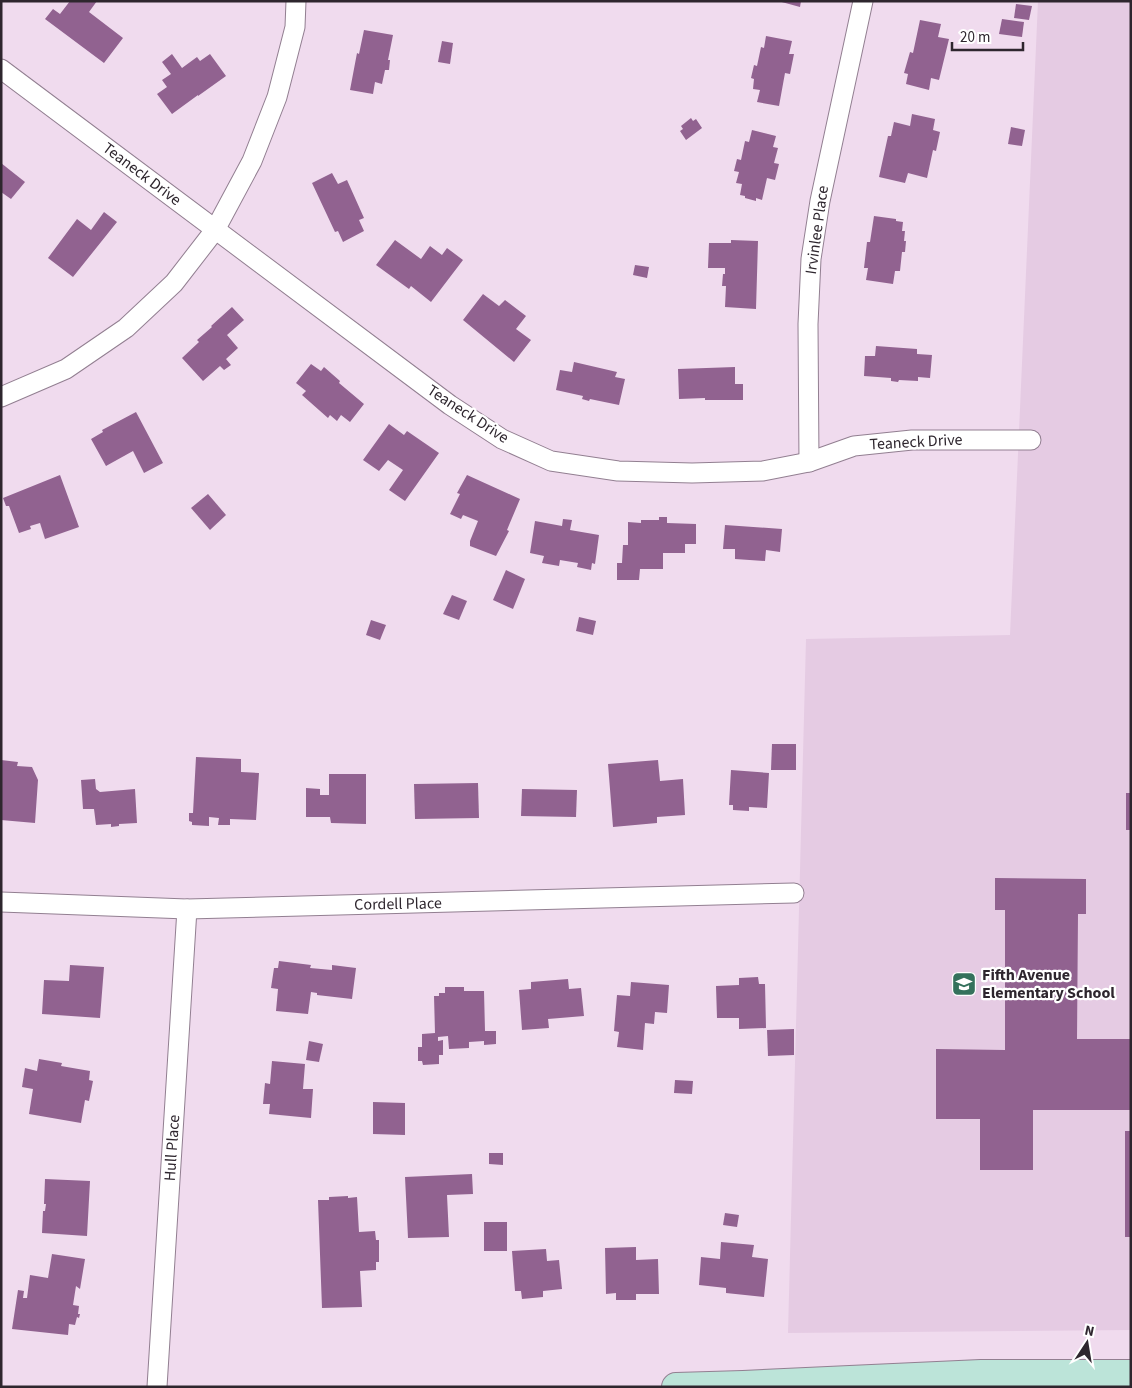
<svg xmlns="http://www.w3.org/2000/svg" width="1132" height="1388" viewBox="0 0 1132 1388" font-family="'Source Sans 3',sans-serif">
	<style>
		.built { fill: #e5cbe3 }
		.building { fill: #916290 }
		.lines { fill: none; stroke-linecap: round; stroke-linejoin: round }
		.street-casing { stroke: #927f91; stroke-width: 21 }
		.secondary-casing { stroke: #927f91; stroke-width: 30 }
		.street { stroke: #fff; stroke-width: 19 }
		.secondary { stroke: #bce4d9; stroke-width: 28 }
		.labels { text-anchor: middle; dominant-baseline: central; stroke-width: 4.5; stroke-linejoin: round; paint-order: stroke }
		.street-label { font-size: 16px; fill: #2e262e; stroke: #fff }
		.poi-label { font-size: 16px; font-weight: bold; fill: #2e262e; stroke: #fff; text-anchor: start }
	</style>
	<rect width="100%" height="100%" fill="#f0dbee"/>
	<polygon class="built" points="1038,1 1131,1 1131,1330 788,1333 806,639 1010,635"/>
	<g class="building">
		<polygon points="70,1 97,1 89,12 123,38 104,63 45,19 53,9 60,14"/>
		<polygon points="778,1 801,1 800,7"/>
		<polygon points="1016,4 1032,6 1029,20 1014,18"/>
		<polygon points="1002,19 1024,22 1022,37 999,34"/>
		<polygon points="920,20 941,24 938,37 949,39 939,80 931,78 929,90 906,84 908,74 904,73 910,52 913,53"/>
		<polygon points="364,30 393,35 388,60 390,60 389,70 385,70 382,84 375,82 373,94 350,90 357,53 359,54"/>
		<polygon points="766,36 792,41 789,54 794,54 790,74 785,73 779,106 757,102 760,90 753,89 754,79 751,78 754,65 757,66 761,47 764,48"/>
		<polygon points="442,41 453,43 450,64 438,62"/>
		<polygon points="172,54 182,68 197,57 200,61 210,54 226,76 198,96 198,95 172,114 157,94 167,87 162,80 171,74 162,62"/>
		<polygon points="912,114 935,119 933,130 940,132 936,151 933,150 927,178 908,173 905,183 879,177 888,136 891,136 894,122 910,126"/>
		<polygon points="691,118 693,121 696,119 702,128 686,140 680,131 683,129 681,126"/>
		<polygon points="1011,127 1025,130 1022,146 1008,144"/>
		<polygon points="752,130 776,136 773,147 778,148 774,163 779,164 775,180 767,178 762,200 756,198 756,201 745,198 745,196 740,195 742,184 736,183 739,172 734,171 737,159 741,160 745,141 749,142"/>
		<polygon points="1,163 25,182 11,199 1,192"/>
		<polygon points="332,173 338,184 347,180 364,218 359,220 364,231 343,242 338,231 335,232 312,183"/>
		<polygon points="104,212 117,222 73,277 48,258 77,219 91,230"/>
		<polygon points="874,216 896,219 896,221 903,222 902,231 905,231 904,241 906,241 905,252 902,252 900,271 895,271 893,284 866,280 868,268 864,268 867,242 870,242"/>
		<polygon points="395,240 421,259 430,246 442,255 447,248 463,260 431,302 411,286 409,289 376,265"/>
		<polygon points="731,240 758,241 756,309 725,307 726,286 722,286 723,274 725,274 725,268 708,268 709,243 731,243"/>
		<polygon points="635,265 649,267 647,278 633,275"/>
		<polygon points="483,294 499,306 505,300 526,316 516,329 531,340 514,362 463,320"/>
		<polygon points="232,307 244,320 227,335 238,348 226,359 231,365 224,370 220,366 203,381 182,358 199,342 197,340 212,327 211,326"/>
		<polygon points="876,346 917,349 917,354 932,355 930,378 918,377 918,381 899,380 898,382 891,381 891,378 864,376 865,356 875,356"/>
		<polygon points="574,362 617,372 615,377 625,379 619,405 590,399 589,401 582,399 583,396 556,390 560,370 572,372"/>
		<polygon points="311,364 321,371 324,367 340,381 339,383 364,404 350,422 341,415 337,421 330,415 328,418 302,395 306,391 296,383"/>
		<polygon points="735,367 735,384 743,384 743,400 705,400 705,398 679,399 678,369"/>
		<polygon points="136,412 163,463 144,473 133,451 106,466 91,439 103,432 102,430"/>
		<polygon points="389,424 404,435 407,431 439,453 405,501 389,490 403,470 388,460 379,471 363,460"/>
		<polygon points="60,475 79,527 45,539 40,523 30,526 31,529 19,533 9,506 6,506 3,498"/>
		<polygon points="467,475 520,499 507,530 509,531 496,556 470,546 470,541 478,521 463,515 461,519 450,514 460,494 457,493"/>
		<polygon points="208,494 226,515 210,530 191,508"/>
		<polygon points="659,517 667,517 667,523 696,524 696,544 685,544 685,553 663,553 663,569 640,569 639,580 617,580 617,563 622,563 623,545 628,545 628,522 641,523 641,520 659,520"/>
		<polygon points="563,519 572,520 570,530 599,535 595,564 592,563 591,570 577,567 578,563 560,560 559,566 542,563 544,556 530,553 535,521 562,526"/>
		<polygon points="725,525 782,529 780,552 766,550 765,561 735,559 735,549 723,549"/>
		<polygon points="506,570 525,579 513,609 493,600"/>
		<polygon points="452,595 467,601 459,620 443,614"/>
		<polygon points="579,617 596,621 593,635 576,631"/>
		<polygon points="371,620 386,625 380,640 366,635"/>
		<polygon points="772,744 796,744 796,770 771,770"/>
		<polygon points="196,757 241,759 241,772 259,773 256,820 230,819 230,825 218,825 219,818 209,817 209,826 192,825 192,822 189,821 189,813 193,813"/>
		<polygon points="1,760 18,762 17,766 32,767 38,780 35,823 1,820"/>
		<polygon points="658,760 660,781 683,779 685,815 657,817 657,823 613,827 608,764"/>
		<polygon points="731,770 769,773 767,808 749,807 749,811 733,810 733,805 729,805"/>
		<polygon points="329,774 366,774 366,824 331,823 330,817 306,817 306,788 320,789 320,795 329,795"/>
		<polygon points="95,779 96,789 100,792 135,789 137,823 119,824 119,826 111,827 111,824 96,825 94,809 83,809 81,780"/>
		<polygon points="478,783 479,818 415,819 414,784"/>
		<polygon points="522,789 577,790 576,817 521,816"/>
		<rect x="1126" y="793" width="5" height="37"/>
		<polygon points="995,878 1086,879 1086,914 1078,914 1077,1039 1131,1039 1131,1110 1033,1110 1033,1170 980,1170 980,1119 936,1119 936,1049 1005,1050 1005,910 995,910"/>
		<polygon points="279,961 311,965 310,968 332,970 332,965 356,968 352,999 317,995 317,993 311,992 308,1014 276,1011 278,989 271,988 274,968 278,968"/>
		<polygon points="70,965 104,967 100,1018 42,1014 44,980 69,981"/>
		<polygon points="758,977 759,984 765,984 766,1028 739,1029 739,1018 717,1018 716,986 739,985 739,978"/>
		<polygon points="568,979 569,989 581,988 584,1016 548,1019 549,1028 522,1030 519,990 531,989 531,982"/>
		<polygon points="631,982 669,985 667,1013 655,1012 654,1024 645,1023 643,1050 617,1047 619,1032 614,1031 617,995 630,996"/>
		<polygon points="445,987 464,987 464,991 484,991 485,1031 496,1031 496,1044 484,1045 484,1041 469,1042 469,1048 449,1049 448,1036 438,1037 438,1041 443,1040 443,1055 439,1055 439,1064 423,1065 422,1061 418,1061 418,1047 422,1047 422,1034 435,1033 434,996 439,996 439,993 445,993"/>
		<polygon points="794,1029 794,1055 768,1056 767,1030"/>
		<polygon points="309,1041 323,1044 319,1062 306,1060"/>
		<polygon points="39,1059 62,1063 61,1066 90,1071 89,1080 93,1081 89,1101 85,1100 81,1123 29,1114 33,1089 22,1087 25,1068 37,1071"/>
		<polygon points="272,1061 305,1064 303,1089 313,1089 311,1118 269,1114 270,1104 263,1104 265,1083 270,1084"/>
		<polygon points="675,1080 693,1081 692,1094 674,1093"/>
		<polygon points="373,1102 405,1103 405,1135 373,1134"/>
		<rect x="1125" y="1131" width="6" height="106"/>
		<polygon points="489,1153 503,1153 503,1165 489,1164"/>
		<polygon points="472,1174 473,1194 447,1195 449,1237 408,1238 405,1177"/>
		<polygon points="45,1179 90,1181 87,1236 42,1233 43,1211 45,1211 46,1204 44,1204"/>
		<polygon points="348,1196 348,1198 357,1197 359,1232 375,1231 376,1240 379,1240 379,1262 376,1262 376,1270 360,1271 362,1307 322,1308 318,1200 329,1200 329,1197"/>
		<polygon points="725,1213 739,1215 737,1227 723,1225"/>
		<rect x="484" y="1222" width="23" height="29"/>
		<polygon points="721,1242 754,1245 752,1257 768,1259 764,1297 726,1293 726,1288 699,1285 701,1257 720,1259"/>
		<polygon points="636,1247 636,1260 658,1259 659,1294 636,1294 636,1300 616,1300 616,1293 606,1294 605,1248"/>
		<polygon points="546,1249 547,1261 559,1260 562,1289 543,1291 543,1297 522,1299 521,1291 515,1291 512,1251"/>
		<polygon points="52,1254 85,1259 80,1289 76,1286 73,1305 79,1306 78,1314 80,1314 79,1318 77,1317 75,1325 69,1324 68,1335 12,1329 18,1290 24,1291 23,1298 27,1298 30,1275 48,1278"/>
	</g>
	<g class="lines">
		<defs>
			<g id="street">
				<polyline points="1,69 450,405 502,439 551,461 618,471 692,473 763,471 809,462 854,446 912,440 1031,440"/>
				<polyline points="1,397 66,369 126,328 174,283 215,230 252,161 277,97 295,27 296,1"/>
				<polyline points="809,462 808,324 811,259 820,201 863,1"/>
				<polyline points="1,902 187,909 794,893"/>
				<polyline points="157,1387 187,909"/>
			</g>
			<polyline id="secondary" points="676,1387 743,1385 981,1374 1131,1374"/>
		</defs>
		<use href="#street" class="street-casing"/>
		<use href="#secondary" class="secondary-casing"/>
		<use href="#street" class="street"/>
		<use href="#secondary" class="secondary"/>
	</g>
	<defs>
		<symbol id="school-square" viewBox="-11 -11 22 22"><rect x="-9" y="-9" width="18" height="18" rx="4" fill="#34715c" stroke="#fff"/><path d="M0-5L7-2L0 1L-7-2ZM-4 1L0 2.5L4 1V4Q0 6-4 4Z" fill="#fff"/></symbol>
	</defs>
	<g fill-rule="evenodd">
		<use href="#school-square" x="950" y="970" width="28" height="28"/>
	</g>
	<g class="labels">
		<g class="street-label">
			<text transform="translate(142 174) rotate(37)">Teaneck Drive</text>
			<text transform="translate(817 230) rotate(-82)">Irvinlee Place</text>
			<text transform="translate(468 414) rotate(33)">Teaneck Drive</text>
			<text transform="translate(916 442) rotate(-3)">Teaneck Drive</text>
			<text transform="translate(398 904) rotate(-1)">Cordell Place</text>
			<text transform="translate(172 1148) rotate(-86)">Hull Place</text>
		</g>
		<g class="poi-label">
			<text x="982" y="975">Fifth Avenue<tspan x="982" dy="18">Elementary School</tspan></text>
		</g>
	</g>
	<rect width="1132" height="1388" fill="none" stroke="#2e262e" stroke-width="5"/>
	<g transform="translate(1087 1343) rotate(12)" stroke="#ffffff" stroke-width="4" paint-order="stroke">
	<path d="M0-4L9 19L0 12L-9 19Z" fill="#2e262e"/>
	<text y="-8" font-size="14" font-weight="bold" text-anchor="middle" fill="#2e262e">N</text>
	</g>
	<path d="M952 42v8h71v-8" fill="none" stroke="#2e262e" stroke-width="2.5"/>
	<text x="960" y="42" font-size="15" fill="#2e262e" stroke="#ffffff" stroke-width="4" paint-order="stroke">20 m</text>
</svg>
